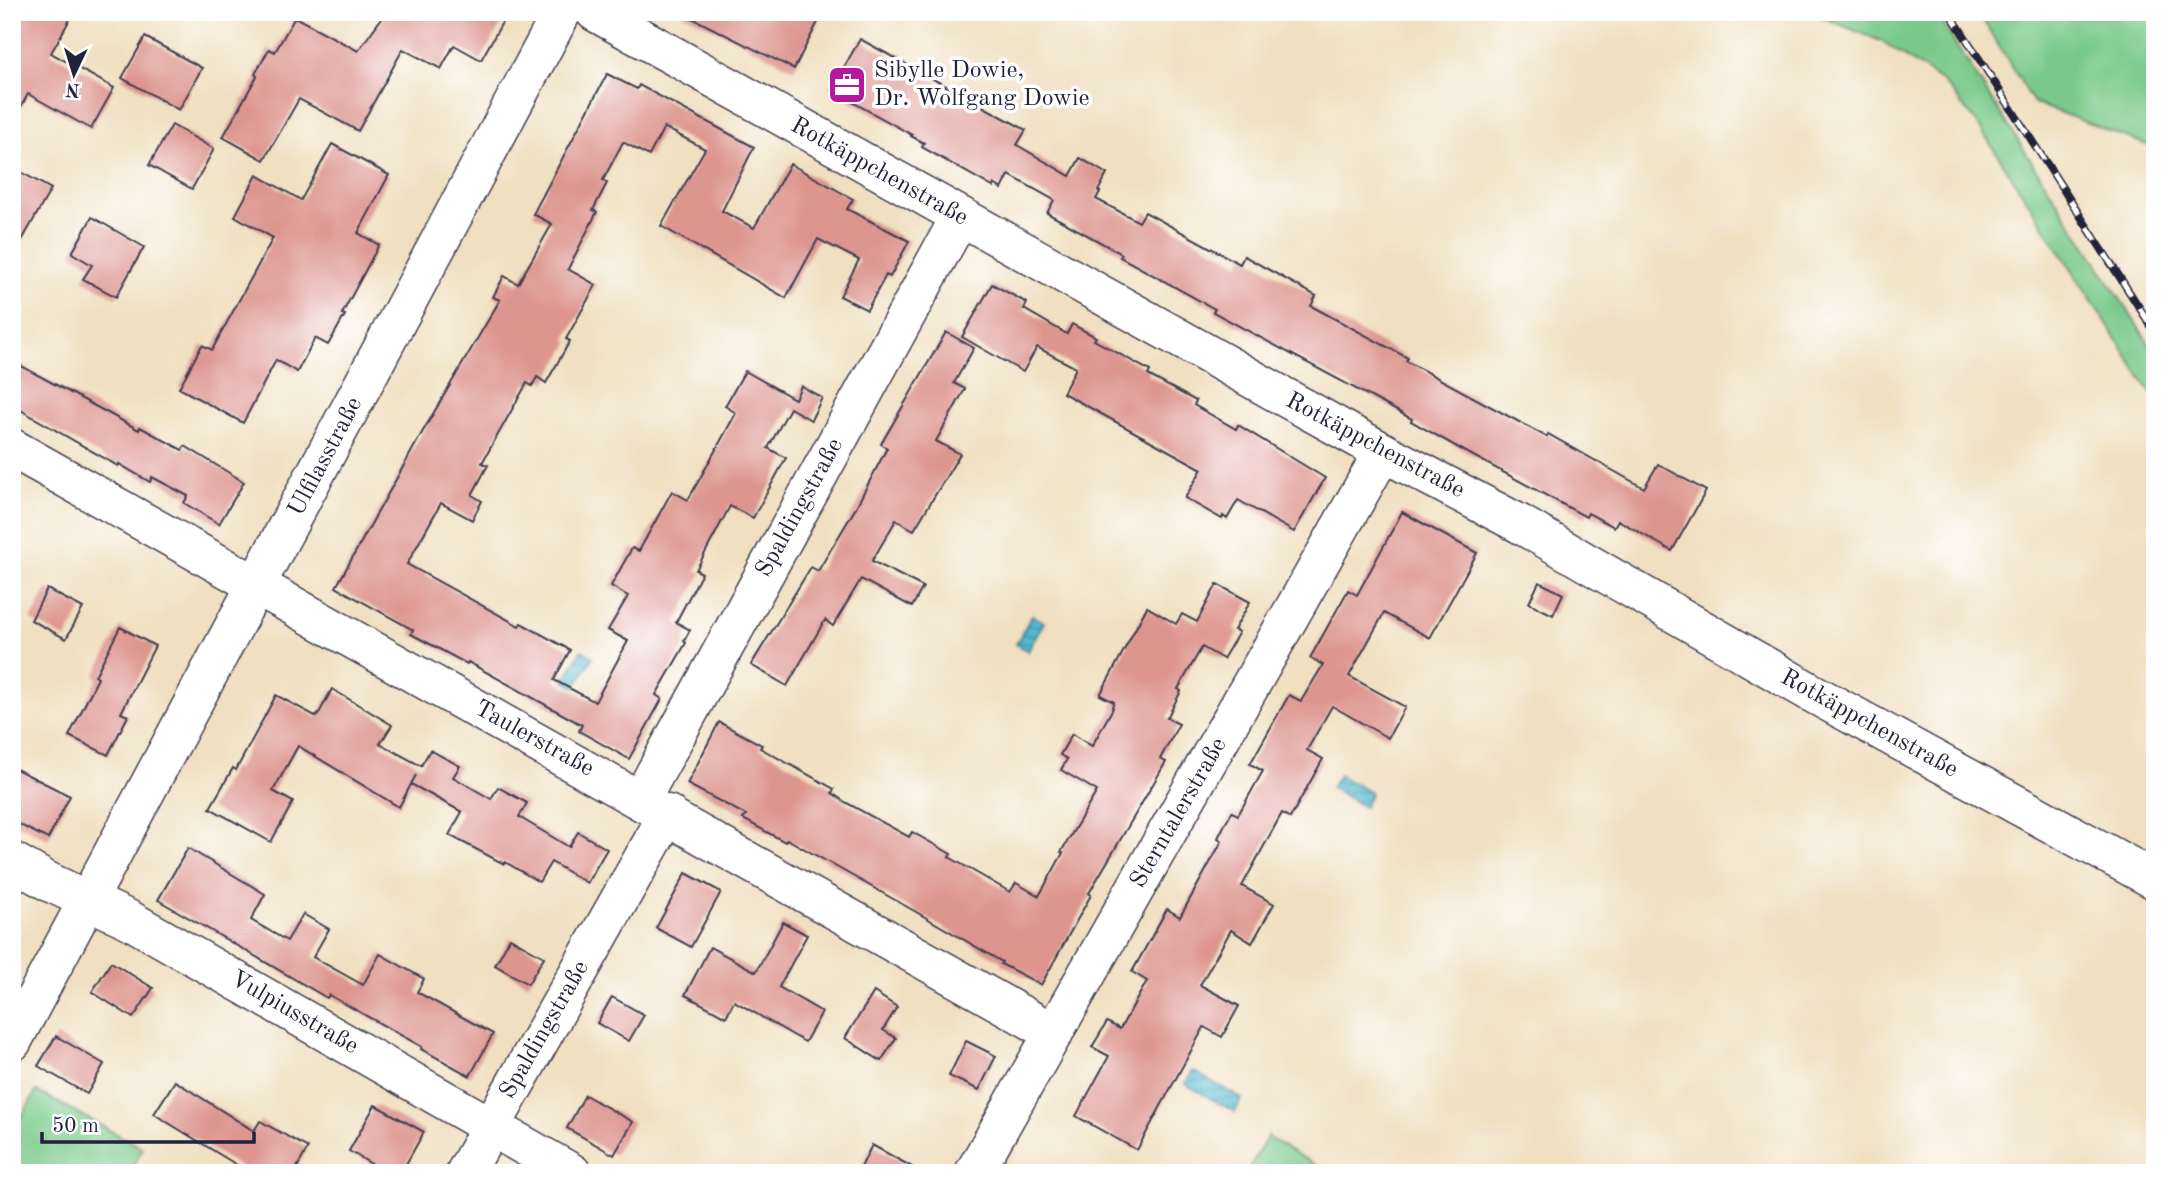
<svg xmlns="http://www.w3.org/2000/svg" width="2167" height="1185" viewBox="0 0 2167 1185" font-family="'Old Standard TT',serif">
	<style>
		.green { fill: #79c98a; stroke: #4e7662; stroke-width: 2 }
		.water { fill: url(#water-rules); stroke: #3a6e85; stroke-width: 2 }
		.building { fill: #dd9590 }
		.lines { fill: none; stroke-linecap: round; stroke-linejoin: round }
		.minor-casing { stroke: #413e4f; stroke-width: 41 }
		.minor { stroke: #fff; stroke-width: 38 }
		.rail-casing { stroke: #22223b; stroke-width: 8 }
		.rail { stroke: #fff; stroke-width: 5; stroke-dasharray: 16; stroke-linecap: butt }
		.labels { text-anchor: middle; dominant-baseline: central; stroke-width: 7; stroke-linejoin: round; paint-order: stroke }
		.poi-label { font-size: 24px; fill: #22223b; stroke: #fff; text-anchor: start }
		.street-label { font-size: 24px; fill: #22223b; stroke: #fff }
	</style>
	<defs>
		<pattern id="water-rules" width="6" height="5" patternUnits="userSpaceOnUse" patternTransform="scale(1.75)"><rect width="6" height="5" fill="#51b9cf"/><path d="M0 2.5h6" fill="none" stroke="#4396a9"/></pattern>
	</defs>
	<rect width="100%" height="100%" fill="#fff"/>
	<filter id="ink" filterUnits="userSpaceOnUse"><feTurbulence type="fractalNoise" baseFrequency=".0143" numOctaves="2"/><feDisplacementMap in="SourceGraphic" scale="14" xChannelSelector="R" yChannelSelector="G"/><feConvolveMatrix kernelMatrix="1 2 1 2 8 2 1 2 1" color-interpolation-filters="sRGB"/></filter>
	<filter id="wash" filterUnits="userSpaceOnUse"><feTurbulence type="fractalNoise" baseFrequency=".00686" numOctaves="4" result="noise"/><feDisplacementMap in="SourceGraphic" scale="28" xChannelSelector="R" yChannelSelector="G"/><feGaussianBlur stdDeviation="1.57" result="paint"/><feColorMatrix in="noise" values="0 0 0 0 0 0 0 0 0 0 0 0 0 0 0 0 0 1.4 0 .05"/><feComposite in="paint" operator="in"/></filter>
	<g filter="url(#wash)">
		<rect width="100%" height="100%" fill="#f0dfc0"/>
		<g class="green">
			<polygon points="1810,12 1935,12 2155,353 2155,399 1977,123 1944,83 1883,42"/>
			<polygon points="1978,12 2155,12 2155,148 2034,103"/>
			<polygon points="36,1091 143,1148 129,1173 12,1173 12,1135"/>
			<polygon points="1268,1136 1268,1137 1329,1173 1246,1173"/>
		</g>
		<g class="water">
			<polygon points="1032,615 1044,622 1028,651 1016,644"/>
			<polygon points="582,650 593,657 575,687 564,681"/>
			<polygon points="1339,775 1371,793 1364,807 1331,788"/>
			<polygon points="1193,1071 1242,1099 1235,1112 1185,1084"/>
		</g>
		<g id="blocks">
			<g class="building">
				<polygon points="12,12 74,12 51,53 114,88 91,129 28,94 12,123"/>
				<polygon points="386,12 508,12 481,60 454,45 441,69 403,49 358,131 299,99 264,160 223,137 257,76 255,74 269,49 275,52 295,17 358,51"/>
				<polygon points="680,12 823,12 794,69"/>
				<polygon points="145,37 202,68 179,110 122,78"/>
				<polygon points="860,39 1026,130 1017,145 1070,176 1080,158 1107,174 1098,191 1100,192 1096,199 1139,222 1145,212 1240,264 1244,256 1316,296 1311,306 1408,358 1406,361 1547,437 1548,434 1644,488 1658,464 1706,491 1672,551 1618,520 1614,527 1588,513 1586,517 1466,452 1411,421 1412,419 1213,312 1215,309 1120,257 1122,254 1047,213 1054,200 1009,175 1002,189 994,184 993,187 922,147 924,143 911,136 912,135 831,90"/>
				<polygon points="607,74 637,89 639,85 754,147 722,211 754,228 790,164 853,199 847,209 909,241 890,277 886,275 867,310 840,296 859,260 818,239 786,298 661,226 705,149 664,127 649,156 623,142 603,180 607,183 593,210 597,212 568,269 596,285 566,339 570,341 546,383 537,377 532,386 527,383 482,463 488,465 472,495 482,501 472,520 441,503 407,564 519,626 521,623 570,650 554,680 595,702 628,641 608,630 628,596 611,586 632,548 639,551 672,491 688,500 736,413 725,406 745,371 795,399 801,386 822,398 811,420 790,408 768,448 786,458 753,518 730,506 696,570 702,573 676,622 690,630 684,641 686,643 656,695 662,699 629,759 579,731 582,725 468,662 467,664 428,643 411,634 413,630 336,587 423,431 500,300 493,297 504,276 518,284 552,224 533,214"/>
				<polygon points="172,125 214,149 192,189 149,165"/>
				<polygon points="332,144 389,175 358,233 379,245 342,314 345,315 328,345 315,338 297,372 276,360 243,423 179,388 202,345 212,350 273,238 235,216 257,175 301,200"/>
				<polygon points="12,167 51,189 12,258"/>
				<polygon points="92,217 144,247 116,297 83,279 92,265 72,253"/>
				<polygon points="992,284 1027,303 1024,309 1067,334 1072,324 1096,337 1094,340 1150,371 1148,375 1196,401 1194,405 1236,429 1238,425 1325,478 1294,532 1238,500 1227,519 1223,516 1222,519 1185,498 1202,469 1063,393 1076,368 1037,347 1023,372 962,337"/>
				<polygon points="946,332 974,348 954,383 965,389 936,441 960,454 914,530 896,520 872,561 923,587 912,607 861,579 833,626 825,620 787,686 751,665 811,567 818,571 854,511 887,448 881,444"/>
				<polygon points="12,361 139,430 140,427 182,450 185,446 244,482 219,524 184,503 188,496 152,477 150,482 119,464 118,466 12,405"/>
				<polygon points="1402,512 1477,553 1430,638 1384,613 1349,676 1405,707 1388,738 1332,706 1307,750 1323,759 1290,818 1282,813 1242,886 1274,904 1252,943 1231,930 1200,985 1239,1006 1222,1037 1204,1027 1137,1150 1076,1116 1109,1056 1092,1047 1107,1022 1120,1029 1147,981 1132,972 1167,909 1180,917 1222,841 1218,838 1224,826 1232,812 1238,815 1263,771 1250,764 1289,695 1301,701 1323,665 1310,658 1348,590 1357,595"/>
				<polygon points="1539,582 1563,594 1553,615 1529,603"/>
				<polygon points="1217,584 1250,602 1234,630 1239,632 1223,659 1202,647 1178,689 1181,691 1167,718 1179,724 1160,759 1166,762 1089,893 1091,895 1041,985 1001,964 1002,962 918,913 787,839 785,842 743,819 746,815 687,784 719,722 762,745 760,748 834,789 832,793 845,802 909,837 912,832 951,854 949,857 1010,892 1016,883 1039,896 1063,853 1061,852 1097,791 1061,770 1067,759 1060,755 1072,734 1092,746 1113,708 1112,707 1114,702 1100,695 1147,607 1176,624 1182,614 1197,622"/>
				<polygon points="47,589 83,608 66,639 31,620"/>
				<polygon points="120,627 155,646 121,713 128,716 108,755 69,736 98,678 95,676"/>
				<polygon points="332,689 392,725 380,744 421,766 430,750 460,766 453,777 491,799 498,787 527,803 519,817 569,847 578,832 607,849 587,883 551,862 539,882 505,862 504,864 449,835 462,812 411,784 416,775 399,807 298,746 273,791 293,802 271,842 210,808 233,768 236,770 276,695 317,717"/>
				<polygon points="12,767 70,796 48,839 12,821"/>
				<polygon points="188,848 265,894 251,920 287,941 303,914 329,929 313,957 363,985 380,954 424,979 417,992 493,1034 470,1076 421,1049 422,1047 329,995 327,998 158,900"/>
				<polygon points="686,873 721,892 691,947 656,928"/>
				<polygon points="783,922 807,935 779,987 822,1012 805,1042 734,1001 726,1017 685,995 710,947 756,972"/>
				<polygon points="510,938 544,957 528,984 495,965"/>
				<polygon points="111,962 153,988 133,1018 92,992"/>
				<polygon points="874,992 897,1007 883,1030 896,1038 881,1061 845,1038"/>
				<polygon points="612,997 644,1015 629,1041 597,1023"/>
				<polygon points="56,1036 104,1064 87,1094 38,1066"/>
				<polygon points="966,1041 996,1056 979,1090 949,1076"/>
				<polygon points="175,1081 254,1131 260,1121 308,1148 294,1173 250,1173 154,1114"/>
				<polygon points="585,1095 633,1122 614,1155 567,1128"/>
				<polygon points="375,1105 424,1132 401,1173 387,1173 349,1151"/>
				<polygon points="872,1145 923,1173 858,1173"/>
			</g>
		</g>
	</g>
	<g filter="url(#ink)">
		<use href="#blocks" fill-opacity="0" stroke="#413e4f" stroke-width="2"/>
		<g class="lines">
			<defs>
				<g id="minor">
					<polyline points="595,12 1383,452 1520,524 1812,693 2155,880"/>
					<polyline points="12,448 1054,1033"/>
					<polyline points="641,799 960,217"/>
					<polyline points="12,861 49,882 130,920 572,1173"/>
					<polyline points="12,1042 562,12"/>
					<polyline points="465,1173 668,814"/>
					<polyline points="974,1173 1383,452"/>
				</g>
			</defs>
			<use href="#minor" class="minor-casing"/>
			<use href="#minor" class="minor"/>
			<defs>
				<polyline id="rail" points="1949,12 2155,332"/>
			</defs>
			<use href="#rail" class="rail-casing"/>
			<use href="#rail" class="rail"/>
		</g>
	</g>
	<defs>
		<symbol id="office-square" viewBox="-11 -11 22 22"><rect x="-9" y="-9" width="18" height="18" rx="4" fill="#b5179e" stroke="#fff"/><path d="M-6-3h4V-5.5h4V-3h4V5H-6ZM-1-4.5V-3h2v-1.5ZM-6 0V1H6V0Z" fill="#fff"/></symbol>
	</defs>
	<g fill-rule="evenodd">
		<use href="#office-square" x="825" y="63" width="44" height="44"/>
	</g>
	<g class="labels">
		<g class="poi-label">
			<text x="874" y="71">Sibylle Dowie,<tspan x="874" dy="28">Dr. Wolfgang Dowie</tspan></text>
		</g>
		<g class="street-label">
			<text transform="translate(879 172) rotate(29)">Rotkäppchenstraße</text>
			<text transform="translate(1375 446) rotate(28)">Rotkäppchenstraße</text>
			<text transform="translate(326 457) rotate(-62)">Ulfilasstraße</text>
			<text transform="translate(800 508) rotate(-61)">Spaldingstraße</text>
			<text transform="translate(1869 724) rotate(29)">Rotkäppchenstraße</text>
			<text transform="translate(534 739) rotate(29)">Taulerstraße</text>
			<text transform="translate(1179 813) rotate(-60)">Sterntalerstraße</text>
			<text transform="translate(294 1013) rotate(30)">Vulpiusstraße</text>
			<text transform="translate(545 1030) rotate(-60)">Spaldingstraße</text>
		</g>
	</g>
	<rect width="2167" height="1185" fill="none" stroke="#fff" stroke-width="42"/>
	<g transform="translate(74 74) rotate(184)" stroke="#ffffff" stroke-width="5" paint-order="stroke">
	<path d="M0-5L12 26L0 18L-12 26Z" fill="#22223b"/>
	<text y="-10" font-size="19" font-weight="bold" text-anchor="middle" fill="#22223b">N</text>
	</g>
	<path d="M42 1132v10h212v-10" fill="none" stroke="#22223b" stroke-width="3.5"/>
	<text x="52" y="1132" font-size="21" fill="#22223b" stroke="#ffffff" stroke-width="5" paint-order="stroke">50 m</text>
</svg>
